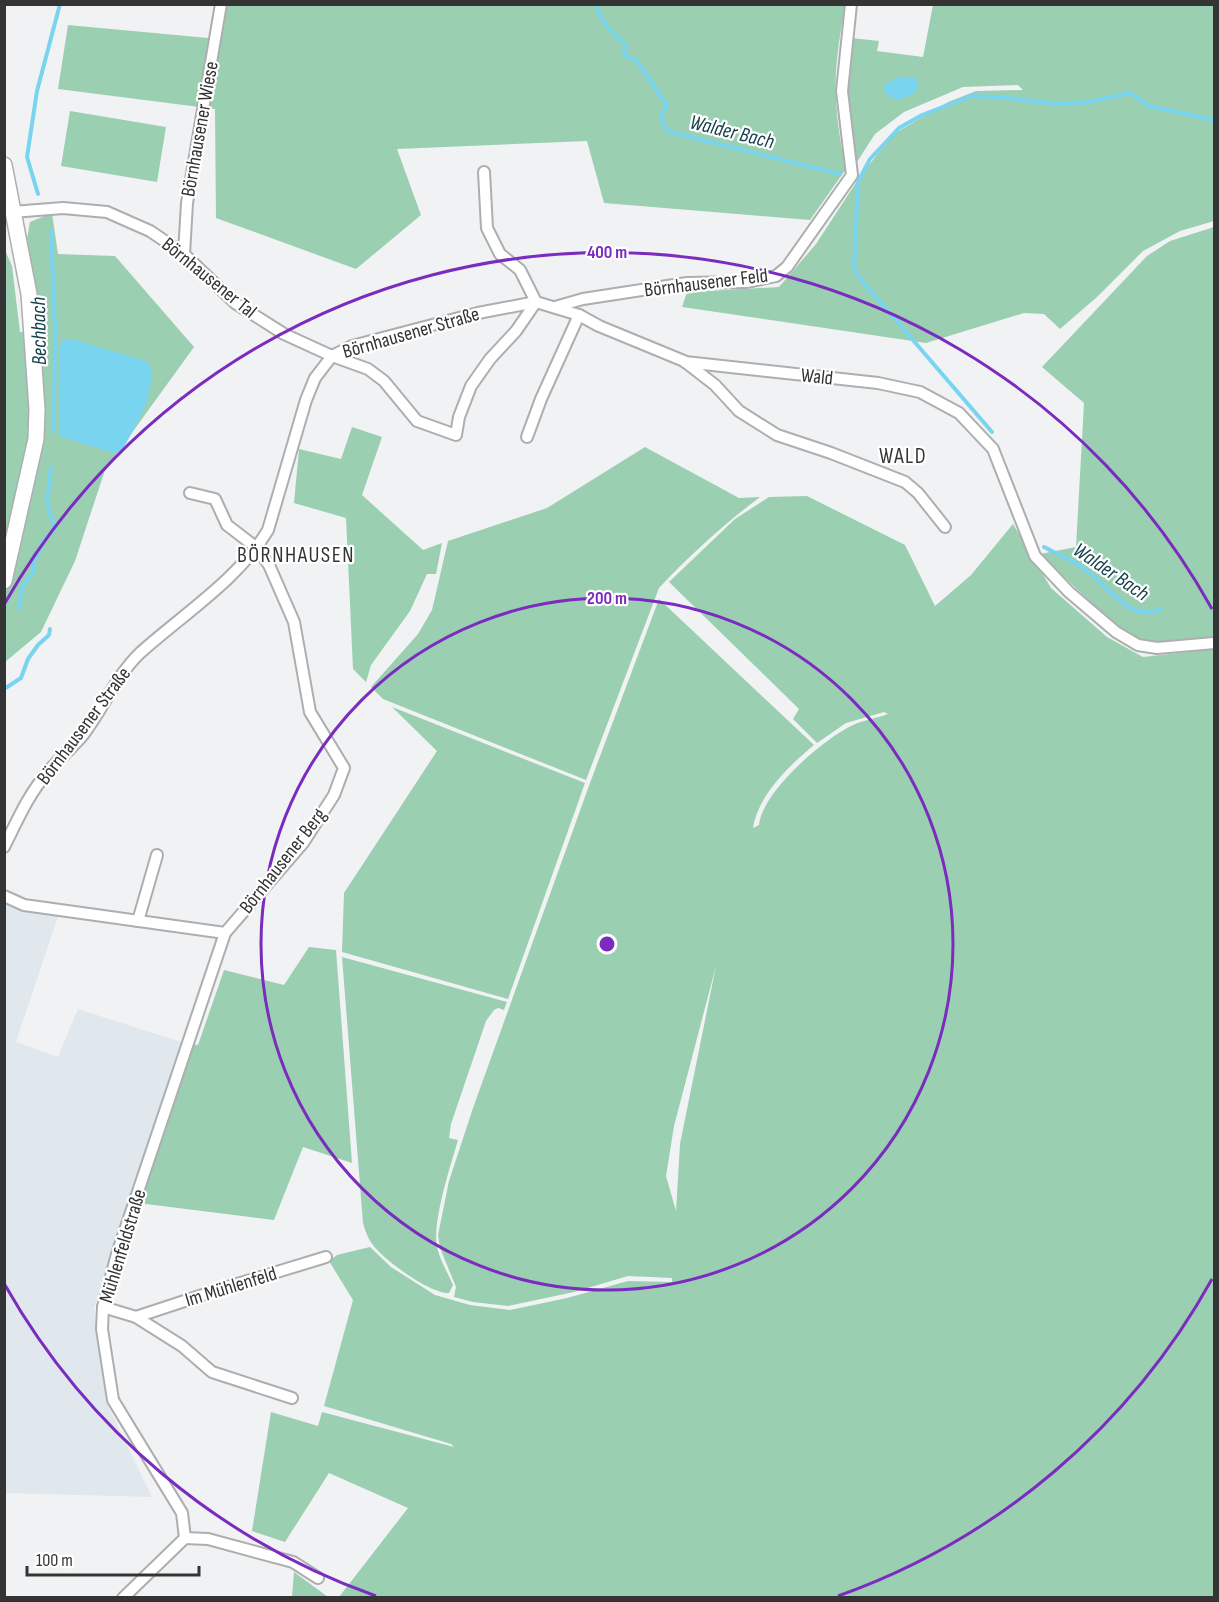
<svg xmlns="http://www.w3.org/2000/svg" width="1219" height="1602" viewBox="0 0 1219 1602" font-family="'Sofia Sans Condensed',sans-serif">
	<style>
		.built { fill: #e0e7ed }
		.green { fill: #9bcfb1; fill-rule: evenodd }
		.water { fill: #79d4f0 }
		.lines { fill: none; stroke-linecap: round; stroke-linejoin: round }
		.stream { stroke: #79d4f0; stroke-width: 4 }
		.minor-casing { stroke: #adaeaf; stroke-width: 14 }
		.secondary-casing { stroke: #adaeaf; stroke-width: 18 }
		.minor { stroke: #fff; stroke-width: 10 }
		.secondary { stroke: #fff; stroke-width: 15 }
		.ring { fill: none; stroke: #7b2cbf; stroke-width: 3 }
		.labels { text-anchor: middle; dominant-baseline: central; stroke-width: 4.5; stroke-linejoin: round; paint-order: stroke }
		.street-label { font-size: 20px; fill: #343435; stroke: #fff }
		.water-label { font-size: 21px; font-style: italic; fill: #17414d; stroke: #fff }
		.quarter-label { font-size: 22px; letter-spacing: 1.5px; fill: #343435; stroke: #fff }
		.centre { fill: #7b2cbf; stroke: #fff; stroke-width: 3 }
		.ring-label { font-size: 18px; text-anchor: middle; font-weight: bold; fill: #7b2cbf; stroke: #fff; stroke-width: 4.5; stroke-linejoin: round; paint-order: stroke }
	</style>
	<rect width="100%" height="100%" fill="#f1f2f3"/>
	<polygon class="built" points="5,891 60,910 16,1042 58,1057 78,1009 184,1043 94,1308 106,1402 152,1497 5,1493"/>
	<g class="green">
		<path d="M226,5h619c-5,31 -11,62 -9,94 1,23 5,47 10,70l-36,51 -206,-17 -17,-62 -190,8 24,66 -65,54 -140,-51 -1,-109 -157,-20 10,-64 151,14z"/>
		<polygon points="933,5 1214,5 1214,221 1180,231 1143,251 1097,297 1060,329 1044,314 1024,313 926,343 682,307 687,292 779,287 816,244 859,178 892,135 948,102 976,91 1023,90 1018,85 963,87 904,112 875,134 855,165 852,120 847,90 851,38 879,41 877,51 923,57"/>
		<polygon points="70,111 166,127 157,182 61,166"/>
		<polygon points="52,213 58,254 115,256 194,347 105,470 75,561 41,632 5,662 4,248 12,266 20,332 39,332 26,245 30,222"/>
		<polygon points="1214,227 1214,638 1169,642 1144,641 1124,634 1040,554 1076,547 1084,403 1042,367 1147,256 1170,241"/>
		<polygon points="352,427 382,437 362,495 423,550 442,543 436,574 427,574 410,611 371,665 366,682 353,669 346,518 294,503 299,449 341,459"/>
		<path d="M645,447l94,51 21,-1c-36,27 -70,58 -101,91l-73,192 -203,-81 -12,-12 47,-53 14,-24 16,-69 99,-33z"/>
		<path d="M807,496l98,49 30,61 36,-31 42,-51 38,64 56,49 36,20 71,-8v948h-875l69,-89 -79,-35 -44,69 -33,-11 19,-119 47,14 4,-14 132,35 -3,-3 -127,-38 29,-106 -24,-39 8,-6 33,-8 21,20 44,28 35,10 40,5 57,-12 61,-17 44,1v-4l-44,-2 -54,16 -66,14 -35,-4 -19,-5 2,-10 -16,-39 -2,-13 11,-54 24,-73 117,-325 69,-184 155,146c-24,20 -56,50 -61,83l6,-3c3,-33 64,-86 94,-100 11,-5 24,-7 35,-11l-4,-2 -38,11 -29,20 -24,-24 6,-10 -130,-127 66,-63 34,-22zM716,966l-36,178 -4,67 -10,-35 8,-50z"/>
		<polygon points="392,707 585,783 508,999 342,952 344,893 437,751"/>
		<polygon points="309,947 336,950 352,1163 303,1147 274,1220 138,1203 192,1044 198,1045 224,970 284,985"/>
		<path d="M342,957l165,45 -3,8 -6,-2 -4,2 -8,11 -35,103 -2,14 9,2c-7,24 -26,82 -21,106 2,13 11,27 16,39l-4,8c-19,1 -65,-33 -76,-48 -5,-6 -8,-15 -10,-22z"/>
		<polygon points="294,1572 328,1597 292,1597"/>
	</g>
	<g class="water">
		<polygon points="915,77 918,83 915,93 899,100 888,96 884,90 884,85 897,78"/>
		<path d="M63,340h12l74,22c9,32 -13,62 -27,89l-9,2 -54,-17 1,-91z"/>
	</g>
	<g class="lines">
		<g class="stream">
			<path d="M596,4c3,18 17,28 29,40l-1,11 13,6 30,44 -6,11 5,15 174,43"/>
			<polyline points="38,194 27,157 37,91 60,4"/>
			<polyline points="51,231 55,329 54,431"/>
			<polyline points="992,432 857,275 854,265 858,182 870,159 899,128 922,115 971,96 1000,97 1058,104 1088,102 1131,93 1149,106 1214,120"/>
			<path d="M1044,547c13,7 29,13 41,22 22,16 46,55 76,40"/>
			<polyline points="19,608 22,587 33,573 34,562 44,540 55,528 47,504 51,467"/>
			<polyline points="4,689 21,678 28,659 38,645 49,635 50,629"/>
		</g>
		<defs>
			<g id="minor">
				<polyline points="12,212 63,208 107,212 150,231 184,254 235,303 284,334 332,356 368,369 384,381 417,421 456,435 459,417 471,386 490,359 516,331 536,302 520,270 500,254 487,228 484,172"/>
				<polyline points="184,254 187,203 221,4"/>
				<polyline points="555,307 583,299 687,283 747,282 776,276 787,267 852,175 842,91 851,4"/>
				<polyline points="685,362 878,383 920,392 959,413 993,449 1035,556 1069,592 1116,632 1138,645 1157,648 1214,643"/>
				<polyline points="527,437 541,399 579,315"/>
				<path d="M4,847c13,-26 25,-54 44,-75 11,-13 24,-24 35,-37 20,-26 33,-59 57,-82 42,-38 99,-74 128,-123l38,-130 9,-22 17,-22 20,-10 126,-33 58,-11 43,13 20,11 85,35 31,24 24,26 38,24 54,18 74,29 13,11 27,34"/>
				<polyline points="4,896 24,905 225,933"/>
				<polyline points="138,921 157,855"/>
				<polyline points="103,1307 136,1317 221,1289 326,1257"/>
				<polyline points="136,1317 182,1346 212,1372 292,1398"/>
				<polyline points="185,1538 208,1539 293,1562 318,1578"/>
				<polyline points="123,1598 185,1538 182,1513 113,1400 102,1329 103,1307 117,1254 225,933 303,843 334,795 344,768 310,712 294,622 269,565 257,548 227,525 215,499 190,493"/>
			</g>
			<polyline id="secondary" points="4,165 29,294 37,409 36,439 4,581"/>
		</defs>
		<use href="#minor" class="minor-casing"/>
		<use href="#secondary" class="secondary-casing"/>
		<use href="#minor" class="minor"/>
		<use href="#secondary" class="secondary"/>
	</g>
	<g class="ring">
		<circle cx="607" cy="944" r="346"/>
		<path d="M1212 1279A692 692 0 0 1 838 1596M376 1596A692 692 0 0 1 5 1285M5 603A692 692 0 0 1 1212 609"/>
	</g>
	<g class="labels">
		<g class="street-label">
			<text transform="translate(200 129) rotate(-80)">Börnhausener Wiese</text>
			<text transform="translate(209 278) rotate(39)">Börnhausener Tal</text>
			<text transform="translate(706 283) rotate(-7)">Börnhausener Feld</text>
			<text transform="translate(411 333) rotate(-16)">Börnhausener Straße</text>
			<text transform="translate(817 377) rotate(6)">Wald</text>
			<text transform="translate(84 726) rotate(-53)">Börnhausener Straße</text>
			<text transform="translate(283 861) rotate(-52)">Börnhausener Berg</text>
			<text transform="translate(123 1246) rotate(-73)">Mühlenfeldstraße</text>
			<text transform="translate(231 1287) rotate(-17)">Im Mühlenfeld</text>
		</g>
		<g class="water-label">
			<text transform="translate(732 132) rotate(14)">Walder Bach</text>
			<text transform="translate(39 331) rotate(-91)">Bechbach</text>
			<text transform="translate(1111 572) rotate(34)">Walder Bach</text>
		</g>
		<g class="quarter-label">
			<text x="903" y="456">WALD</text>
			<text x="296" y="555">BÖRNHAUSEN</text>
		</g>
	</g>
	<circle cx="607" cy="944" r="9" class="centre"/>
	<g class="ring-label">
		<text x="607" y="258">400 m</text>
		<text x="607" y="604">200 m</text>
	</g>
	<rect width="1219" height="1602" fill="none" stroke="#343435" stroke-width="12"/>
	<path d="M27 1566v9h172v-9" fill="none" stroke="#343435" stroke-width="3"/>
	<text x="36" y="1566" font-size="18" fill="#343435" stroke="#ffffff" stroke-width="4.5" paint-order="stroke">100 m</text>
</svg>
